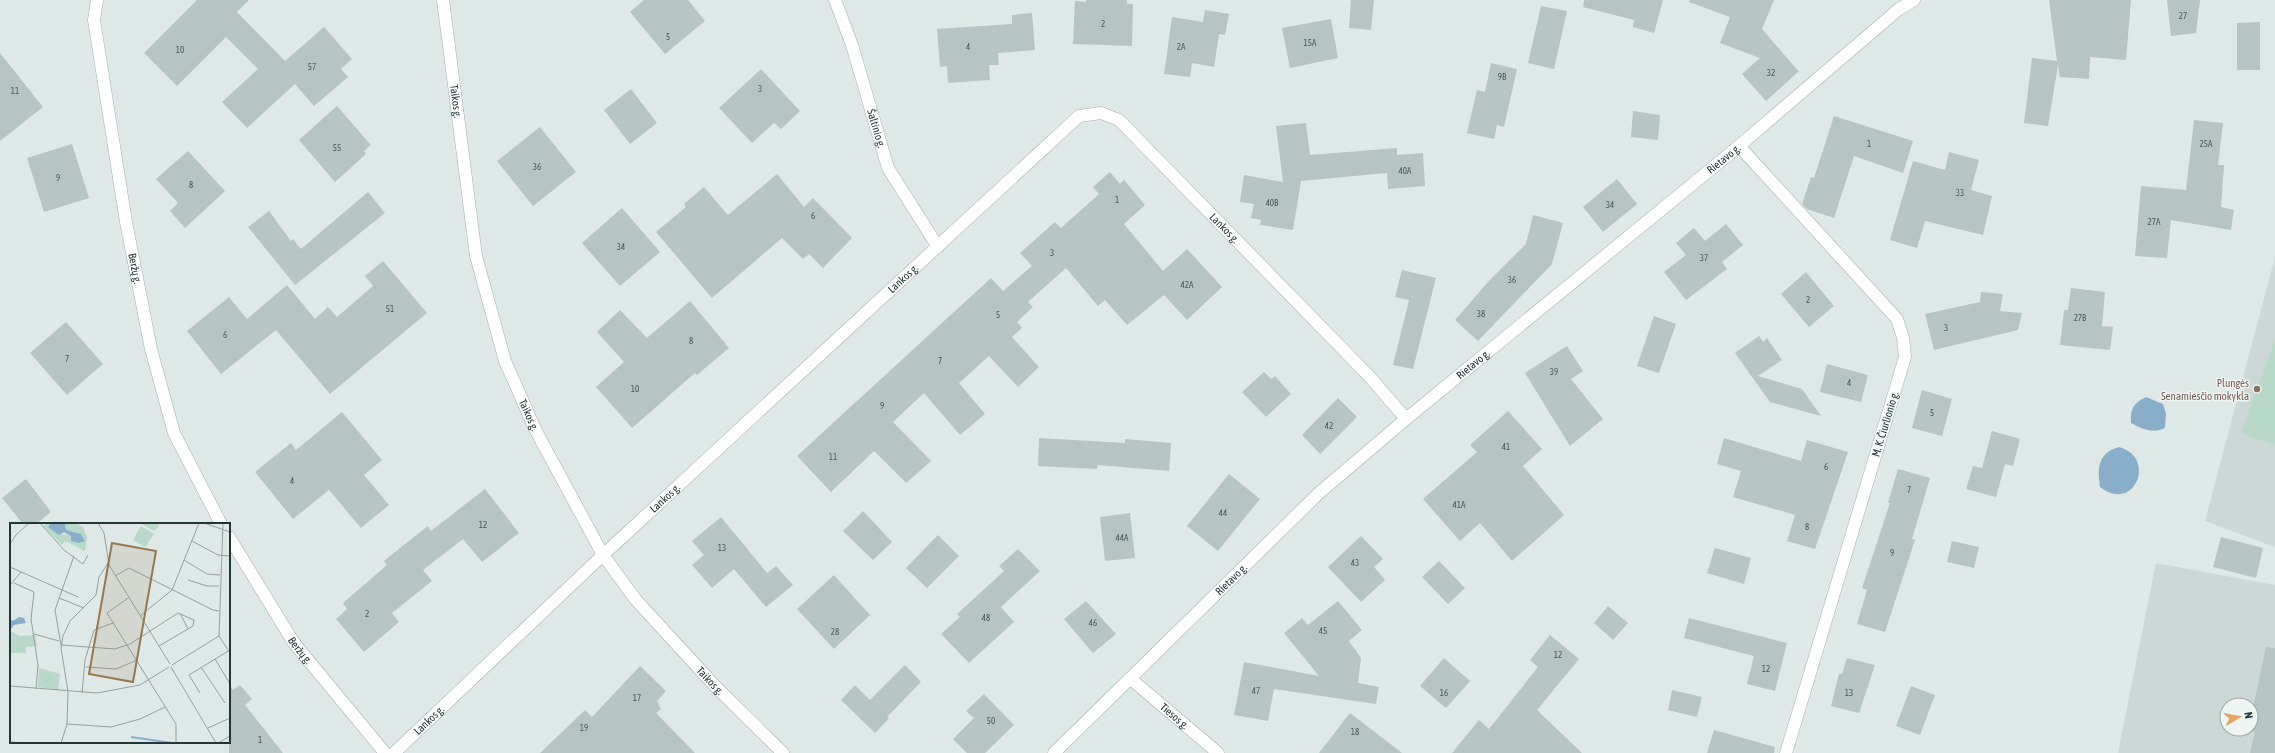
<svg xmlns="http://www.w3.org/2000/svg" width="2275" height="753" viewBox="0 0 2275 753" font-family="'Asap Condensed',sans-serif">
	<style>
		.built { fill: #ccd8d6; fill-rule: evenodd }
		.green { fill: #b8d8c9 }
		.water { fill: #89aeca }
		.building { fill: #b6c5c3 }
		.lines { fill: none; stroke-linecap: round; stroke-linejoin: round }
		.minor-casing { stroke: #a2afae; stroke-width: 13 }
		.secondary-casing { stroke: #9eb3b1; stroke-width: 13 }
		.minor { stroke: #fff; stroke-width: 12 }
		.secondary { stroke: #fff; stroke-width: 12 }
		.education-dot { fill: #8d6e63; stroke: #eef5f3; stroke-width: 1.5 }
		.labels { text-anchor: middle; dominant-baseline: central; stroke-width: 3; stroke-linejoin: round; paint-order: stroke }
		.number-label { font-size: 9px; fill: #465a59 }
		.street-label { font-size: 11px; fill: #213636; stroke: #eef5f3 }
		.education-label { font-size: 11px; fill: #785e54; stroke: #eef5f3; text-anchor: end }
		.inset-river { fill: none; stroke: #89aeca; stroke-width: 2 }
		.inset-road { fill: none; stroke: #92a1a0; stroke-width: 1 }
		.view { fill: #97784e; fill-opacity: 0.15; stroke: #97784e; stroke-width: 2 }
		.inset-edge { fill: none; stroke: #213636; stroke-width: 2 }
	</style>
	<rect width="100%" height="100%" fill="#dee8e6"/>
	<g class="built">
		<polygon points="2275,257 2275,547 2205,521"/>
		<path d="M2156,563l119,22v168h-157zM2227,705h24v24h-24z"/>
	</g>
	<polygon class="green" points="2275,340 2275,445 2241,433"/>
	<g class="water">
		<path d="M2146,397l17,7 3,10 -1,14c-12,6 -23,1 -34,-5 -1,-13 2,-20 15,-26z"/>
		<path d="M2119,447c38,10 16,67 -19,40 -3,-19 -2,-34 19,-40z"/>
	</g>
	<g class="building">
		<polygon points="197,0 249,0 237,12 285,61 324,27 352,59 341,69 348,77 314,106 295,84 247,128 222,102 258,69 226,37 177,86 144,53"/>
		<polygon points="644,0 688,0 705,21 665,54 630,12"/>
		<polygon points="1086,0 1127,0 1127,4 1133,4 1132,46 1073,44 1075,1 1086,2"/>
		<polygon points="1351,0 1374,0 1371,30 1349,28"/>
		<polygon points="1584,0 1663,0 1654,33 1633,27 1634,20 1583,7"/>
		<polygon points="1690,0 1774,0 1762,29 1800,73 1798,72 1766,101 1742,74 1760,58 1720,43 1730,17 1689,2"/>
		<polygon points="2049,0 2131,0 2126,60 2090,57 2089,79 2060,77 2058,65 2048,126 2024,123 2032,58 2057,61"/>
		<polygon points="2167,0 2200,0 2196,33 2171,36"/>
		<polygon points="1541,6 1567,11 1554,69 1528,63"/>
		<polygon points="1205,10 1229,14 1225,35 1219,34 1214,67 1192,63 1190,77 1164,74 1172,17 1203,22"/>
		<polygon points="1032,13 1035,50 998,53 999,65 989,65 990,80 948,83 947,66 940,67 937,29 1012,24 1012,15"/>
		<polygon points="1331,19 1338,58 1290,68 1282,28"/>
		<polygon points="2260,22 2260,70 2237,70 2237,23"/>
		<polygon points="0,53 43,107 0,141"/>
		<polygon points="1491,63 1517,69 1504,127 1497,125 1494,139 1467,133 1477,90 1485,92"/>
		<polygon points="761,69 800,111 781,129 774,123 752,143 719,108"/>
		<polygon points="631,89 657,123 630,144 604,110"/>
		<polygon points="337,106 371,145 364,151 366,154 335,182 299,140"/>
		<polygon points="1633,111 1660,115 1658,140 1631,137"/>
		<polygon points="1834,116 1913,141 1903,173 1854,156 1834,218 1807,209 1802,204 1811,177 1814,178"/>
		<polygon points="2194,120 2223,123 2218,165 2224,165 2221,207 2234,210 2231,230 2171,220 2167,258 2135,256 2141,186 2186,190"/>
		<polygon points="1306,123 1310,155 1397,148 1397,155 1423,153 1425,186 1388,189 1387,173 1301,181 1293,230 1260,225 1261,220 1251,218 1254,204 1240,202 1244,175 1283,182 1276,126"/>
		<polygon points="540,127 576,172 533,206 497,161"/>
		<polygon points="72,144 89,198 44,212 27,158"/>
		<polygon points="188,151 225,191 185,228 170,211 178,203 156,179"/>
		<polygon points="1949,152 1979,160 1971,190 1992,196 1983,235 1925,221 1917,248 1890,240 1913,161 1945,170"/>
		<polygon points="1110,172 1120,184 1124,180 1145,205 1124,224 1163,271 1187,249 1222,287 1187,320 1164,295 1127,325 1105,300 1098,306 1066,268 1028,302 1033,307 1017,322 1022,328 1012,337 1039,367 1018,387 989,356 959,383 985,414 960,435 924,393 893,422 931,461 906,483 874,451 831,492 797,456 991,278 1003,291 1032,266 1020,253 1055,222 1061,228 1099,194 1093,187"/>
		<polygon points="777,174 804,207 813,198 852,238 823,268 809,254 803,259 782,238 712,298 656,232 686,207 684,204 704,187 728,215"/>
		<polygon points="1617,179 1637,204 1603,232 1583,207"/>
		<polygon points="368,192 385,213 295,285 248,227 269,211 291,241 293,239 301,249"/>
		<polygon points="622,208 660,252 620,286 582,243"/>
		<polygon points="1533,215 1563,223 1552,264 1478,341 1455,320 1487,283 1526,244"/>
		<polygon points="1726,224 1743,245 1722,262 1727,269 1686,300 1664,272 1686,255 1676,243 1694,228 1705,241"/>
		<polygon points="383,261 427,313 330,394 276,330 221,374 187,331 229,297 247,319 287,285 315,319 328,307 337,317 373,286 365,276"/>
		<polygon points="1402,270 1436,278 1413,369 1393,365 1409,300 1395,297"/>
		<polygon points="1806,272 1834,306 1809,327 1781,294"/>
		<polygon points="2071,288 2105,292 2102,326 2113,327 2110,350 2060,345 2064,310 2068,310"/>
		<polygon points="1981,292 2003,294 2000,311 2022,313 2018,330 1934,350 1925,314 1980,302"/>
		<polygon points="690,301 729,348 697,375 695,373 632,428 596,387 624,362 597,332 620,310 647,338"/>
		<polygon points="1654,316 1676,324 1659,373 1637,366"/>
		<polygon points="66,322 103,364 67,395 30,353"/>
		<polygon points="1759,336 1763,342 1767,338 1782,360 1758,376 1802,389 1821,416 1770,402 1735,353"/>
		<polygon points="1567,346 1583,371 1571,379 1603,419 1570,446 1525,373"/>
		<polygon points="1827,364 1868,375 1861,402 1820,392"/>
		<polygon points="1264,372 1271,379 1275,376 1291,394 1266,417 1242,392"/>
		<polygon points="1922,390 1952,399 1942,436 1912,428"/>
		<polygon points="1338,398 1357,417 1320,454 1302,435"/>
		<polygon points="1508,411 1542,449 1523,466 1564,515 1512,561 1480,523 1460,541 1423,499 1477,452 1470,445"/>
		<polygon points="342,412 382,460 364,475 389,505 361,528 329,490 293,519 255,472 291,443 296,450"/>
		<polygon points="1992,431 2020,439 2013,466 2005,464 1996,497 1966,489 1973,466 1982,468"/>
		<polygon points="1039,438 1125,443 1125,439 1171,443 1169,471 1098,465 1097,469 1038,466"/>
		<polygon points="1724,438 1801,461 1807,440 1848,452 1815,549 1787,541 1795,515 1733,497 1741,471 1717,464"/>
		<polygon points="1898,469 1930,478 1912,539 1915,540 1885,632 1857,624 1867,590 1862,588 1890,503 1888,503"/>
		<polygon points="1229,474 1260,499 1218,551 1187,526"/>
		<polygon points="26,479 51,512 36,524 23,524 2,498"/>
		<polygon points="485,489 519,533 482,562 463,539 423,570 432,581 392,613 399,622 364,652 336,619 347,609 343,603 387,565 384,561 410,540 428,526 431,531"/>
		<polygon points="863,511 892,542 873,560 843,531"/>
		<polygon points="1130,513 1135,558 1105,561 1100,517"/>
		<polygon points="721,517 767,573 776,566 793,585 766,607 734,569 712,588 692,565 704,555 692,541"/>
		<polygon points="938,535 959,556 927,588 906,568"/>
		<polygon points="1361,536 1383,559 1374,567 1385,580 1361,602 1328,567"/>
		<polygon points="2221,537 2263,548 2256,578 2213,567"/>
		<polygon points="1952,541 1979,547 1974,568 1947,562"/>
		<polygon points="1715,548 1751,558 1744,584 1707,573"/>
		<polygon points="1018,549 1040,571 1001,607 1014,622 969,663 941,634 960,617 957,614 1004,571 999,566"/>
		<polygon points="1439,561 1465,588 1448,604 1422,577"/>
		<polygon points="834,575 870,615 834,649 797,609"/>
		<polygon points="1086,601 1116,634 1093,653 1064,619"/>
		<polygon points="1338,601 1362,630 1349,641 1361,658 1358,683 1379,687 1376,704 1274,689 1268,721 1234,715 1244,662 1319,676 1284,633 1302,618 1308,625"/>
		<polygon points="1608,606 1628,623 1613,640 1594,623"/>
		<polygon points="1689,618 1787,643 1775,691 1747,684 1754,656 1684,638"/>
		<polygon points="1550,635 1579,659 1537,710 1582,753 1452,753 1479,720 1489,729 1538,667 1530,660"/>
		<polygon points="2266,647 2275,648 2275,753 2250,753 2255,732 2248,731 2251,729 2251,717"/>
		<polygon points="1444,658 1470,681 1446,708 1420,686"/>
		<polygon points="1847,658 1875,665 1859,713 1831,706 1839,674 1842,674"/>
		<polygon points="905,665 921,682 887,717 889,718 875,733 841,700 855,685 870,700"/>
		<polygon points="640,666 666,691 657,701 661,709 656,713 695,753 540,753 585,710 592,717"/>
		<polygon points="229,684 233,690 240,685 252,699 245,705 283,753 229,753"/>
		<polygon points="1911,686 1935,695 1920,735 1896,726"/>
		<polygon points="1672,690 1702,697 1697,717 1668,710"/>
		<polygon points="984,694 1014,725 985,753 967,753 953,739 974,718 966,711"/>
		<polygon points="1350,713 1402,753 1319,753"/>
		<polygon points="1714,730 1775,747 1774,753 1707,753"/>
	</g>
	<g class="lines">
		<defs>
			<g id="minor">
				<path id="s1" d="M97,0l-3,20 32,202 25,127 23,84 47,91"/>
				<path id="s2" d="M443,0l33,256 29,105 31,70 67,124 33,45 79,86 68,67"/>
				<path id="s3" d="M835,0l17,45 36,123 50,79"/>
				<polyline points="1739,146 1897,319 1903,338 1905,357 1786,753"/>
				<path id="s4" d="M229,537l65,106 91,110"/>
				<path id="s5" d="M1131,679l87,74"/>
				<path id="s6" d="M394,753l209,-198 476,-439 22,-3 18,7 250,256 37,43"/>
			</g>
			<g id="secondary">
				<path id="s7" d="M1054,753l265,-260 87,-74 333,-273 160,-137 15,-9"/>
			</g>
		</defs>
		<use href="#minor" class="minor-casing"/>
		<use href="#secondary" class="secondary-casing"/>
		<use href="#minor" class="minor"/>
		<use href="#secondary" class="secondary"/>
	</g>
	<circle class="education-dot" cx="2257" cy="389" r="4"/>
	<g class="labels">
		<g class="number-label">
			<text x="2183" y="16">27</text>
			<text x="1103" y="24">2</text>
			<text x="668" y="37">5</text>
			<text x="1310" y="43">15A</text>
			<text x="968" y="47">4</text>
			<text x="1181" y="47">2A</text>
			<text x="180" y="50">10</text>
			<text x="312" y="67">57</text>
			<text x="1771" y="73">32</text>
			<text x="1502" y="77">9B</text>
			<text x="760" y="89">3</text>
			<text x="15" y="91">11</text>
			<text x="1869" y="144">1</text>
			<text x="2206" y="144">25A</text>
			<text x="337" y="148">55</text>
			<text x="537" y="167">36</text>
			<text x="1405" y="171">40A</text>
			<text x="58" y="178">9</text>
			<text x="191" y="185">8</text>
			<text x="1960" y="193">33</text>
			<text x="1117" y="200">1</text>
			<text x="1272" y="203">40B</text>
			<text x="1610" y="205">34</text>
			<text x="813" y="216">6</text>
			<text x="2154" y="222">27A</text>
			<text x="621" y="247">34</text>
			<text x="1052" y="253">3</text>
			<text x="1704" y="258">37</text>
			<text x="1512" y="280">36</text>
			<text x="1187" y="285">42A</text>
			<text x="1808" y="300">2</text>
			<text x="390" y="309">51</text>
			<text x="1481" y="314">38</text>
			<text x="998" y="315">5</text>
			<text x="2080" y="318">27B</text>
			<text x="1946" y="328">3</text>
			<text x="225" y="335">6</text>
			<text x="691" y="341">8</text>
			<text x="67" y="359">7</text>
			<text x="940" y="361">7</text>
			<text x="1554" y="372">39</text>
			<text x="1849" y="383">4</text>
			<text x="635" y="389">10</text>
			<text x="882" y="406">9</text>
			<text x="1932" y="413">5</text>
			<text x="1329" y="426">42</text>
			<text x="1506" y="447">41</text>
			<text x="833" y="457">11</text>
			<text x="1826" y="467">6</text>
			<text x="292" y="481">4</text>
			<text x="1909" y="490">7</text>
			<text x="1459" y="505">41A</text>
			<text x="1223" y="513">44</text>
			<text x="483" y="525">12</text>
			<text x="1807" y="527">8</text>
			<text x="1122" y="538">44A</text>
			<text x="722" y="548">13</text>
			<text x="1892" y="553">9</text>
			<text x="1355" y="563">43</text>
			<text x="367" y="614">2</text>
			<text x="986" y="618">48</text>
			<text x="1093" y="623">46</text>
			<text x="1323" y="631">45</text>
			<text x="835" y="632">28</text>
			<text x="1558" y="655">12</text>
			<text x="1766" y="669">12</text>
			<text x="1256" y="691">47</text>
			<text x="1444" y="693">16</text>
			<text x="1849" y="693">13</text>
			<text x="637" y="698">17</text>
			<text x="991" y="721">50</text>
			<text x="584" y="728">19</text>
			<text x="1355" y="732">18</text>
			<text x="260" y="740">1</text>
		</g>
		<g class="street-label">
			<text stroke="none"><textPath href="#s2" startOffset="102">Taikos g.</textPath></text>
			<text stroke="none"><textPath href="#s3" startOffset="135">Šaltinio g.</textPath></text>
			<text stroke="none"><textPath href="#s7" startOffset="896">Rietavo g.</textPath></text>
			<text stroke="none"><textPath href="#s6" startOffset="1128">Lankos g.</textPath></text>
			<text stroke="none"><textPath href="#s1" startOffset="272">Beržų g.</textPath></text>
			<text stroke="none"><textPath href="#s6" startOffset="696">Lankos g.</textPath></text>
			<text stroke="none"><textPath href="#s7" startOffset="572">Rietavo g.</textPath></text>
			<text stroke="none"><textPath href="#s2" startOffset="426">Taikos g.</textPath></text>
			<text transform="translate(1885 424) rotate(-73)">M. K. Čiurlionio g.</text>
			<text stroke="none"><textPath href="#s6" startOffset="372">Lankos g.</textPath></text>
			<text stroke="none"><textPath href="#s7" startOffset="248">Rietavo g.</textPath></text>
			<text stroke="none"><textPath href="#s4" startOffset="134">Beržų g.</textPath></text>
			<text stroke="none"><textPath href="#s2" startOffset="750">Taikos g.</textPath></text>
			<text stroke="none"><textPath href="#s5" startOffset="57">Tiesos g.</textPath></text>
			<text stroke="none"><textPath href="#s6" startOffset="48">Lankos g.</textPath></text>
		</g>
		<g class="education-label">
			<text x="2249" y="383">Plungės<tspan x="2249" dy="13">Senamiesčio mokykla</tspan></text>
		</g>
	</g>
	<g transform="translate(10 523)">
		<rect width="220" height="220" fill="#dee8e6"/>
		<path d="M36,0h5l-3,4 7,5 16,4v4l10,-6 -15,-4 -1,-7h11l7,4 4,10 -2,14 -20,-10 -3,4 -19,-19zM130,0h18l1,3 -5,5zM131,3l13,8 -9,13 -12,-7zM0,108l10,5 15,-1 2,11 -11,1v6h-16zM29,145l21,6 -2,16 -20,-3z" fill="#b8d8c9"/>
		<path d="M41,0h14l1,7 15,4 4,7 -6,2 -8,-2v-5l-7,-4 -5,3 -11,-8zM9,94l5,1 2,5 -12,2 -4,5v-11l3,2z" fill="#89aeca"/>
		<path class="inset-river" d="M121,214l41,6"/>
		<path class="inset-road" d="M30,0l24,27 19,14 5,-9M88,0l6,10 5,32 61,99M194,0l26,9M182,18l26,14 12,1M0,21l6,-9 13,-12M174,37l23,14 13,1M0,44l68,30M105,53l14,-8 84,42 6,1M178,57l19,6h12M4,60l20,9 -3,27 7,46 -2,24M0,62l11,-13M49,75l25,10M118,75l-21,15 69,111v19M170,90l8,16M130,93l32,-26 27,-67M24,111l25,7M209,113l11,17M51,122l54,4 15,-5 48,-31 16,7 -1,6 -34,20M51,122l-6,-35 19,-54M205,136l15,25M162,142l47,-29 4,-113M76,144l30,2 21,-9M161,144l45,76M191,144l24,36M0,163l87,7 43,-8 29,-18M72,170l3,-33 9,-30 19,-7M190,170l-11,-18 41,-25M57,201l44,3 29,-8 25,-12M198,205l22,-10M0,219l17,1M51,220l6,-19 1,-32 -7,-44 2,-12 7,-15 26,-26 3,-18 9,-14M208,220l12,-7"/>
		<path class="view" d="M102,20l44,8 -23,131 -44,-8z"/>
		<rect width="220" height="220" class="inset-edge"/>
	</g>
	<g transform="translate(2239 717) rotate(80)"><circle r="19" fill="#eef5f3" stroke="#9ca9a7"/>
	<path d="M0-3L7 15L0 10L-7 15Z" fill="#e6a45e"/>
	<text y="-6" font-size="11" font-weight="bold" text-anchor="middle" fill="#213636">N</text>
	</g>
</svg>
